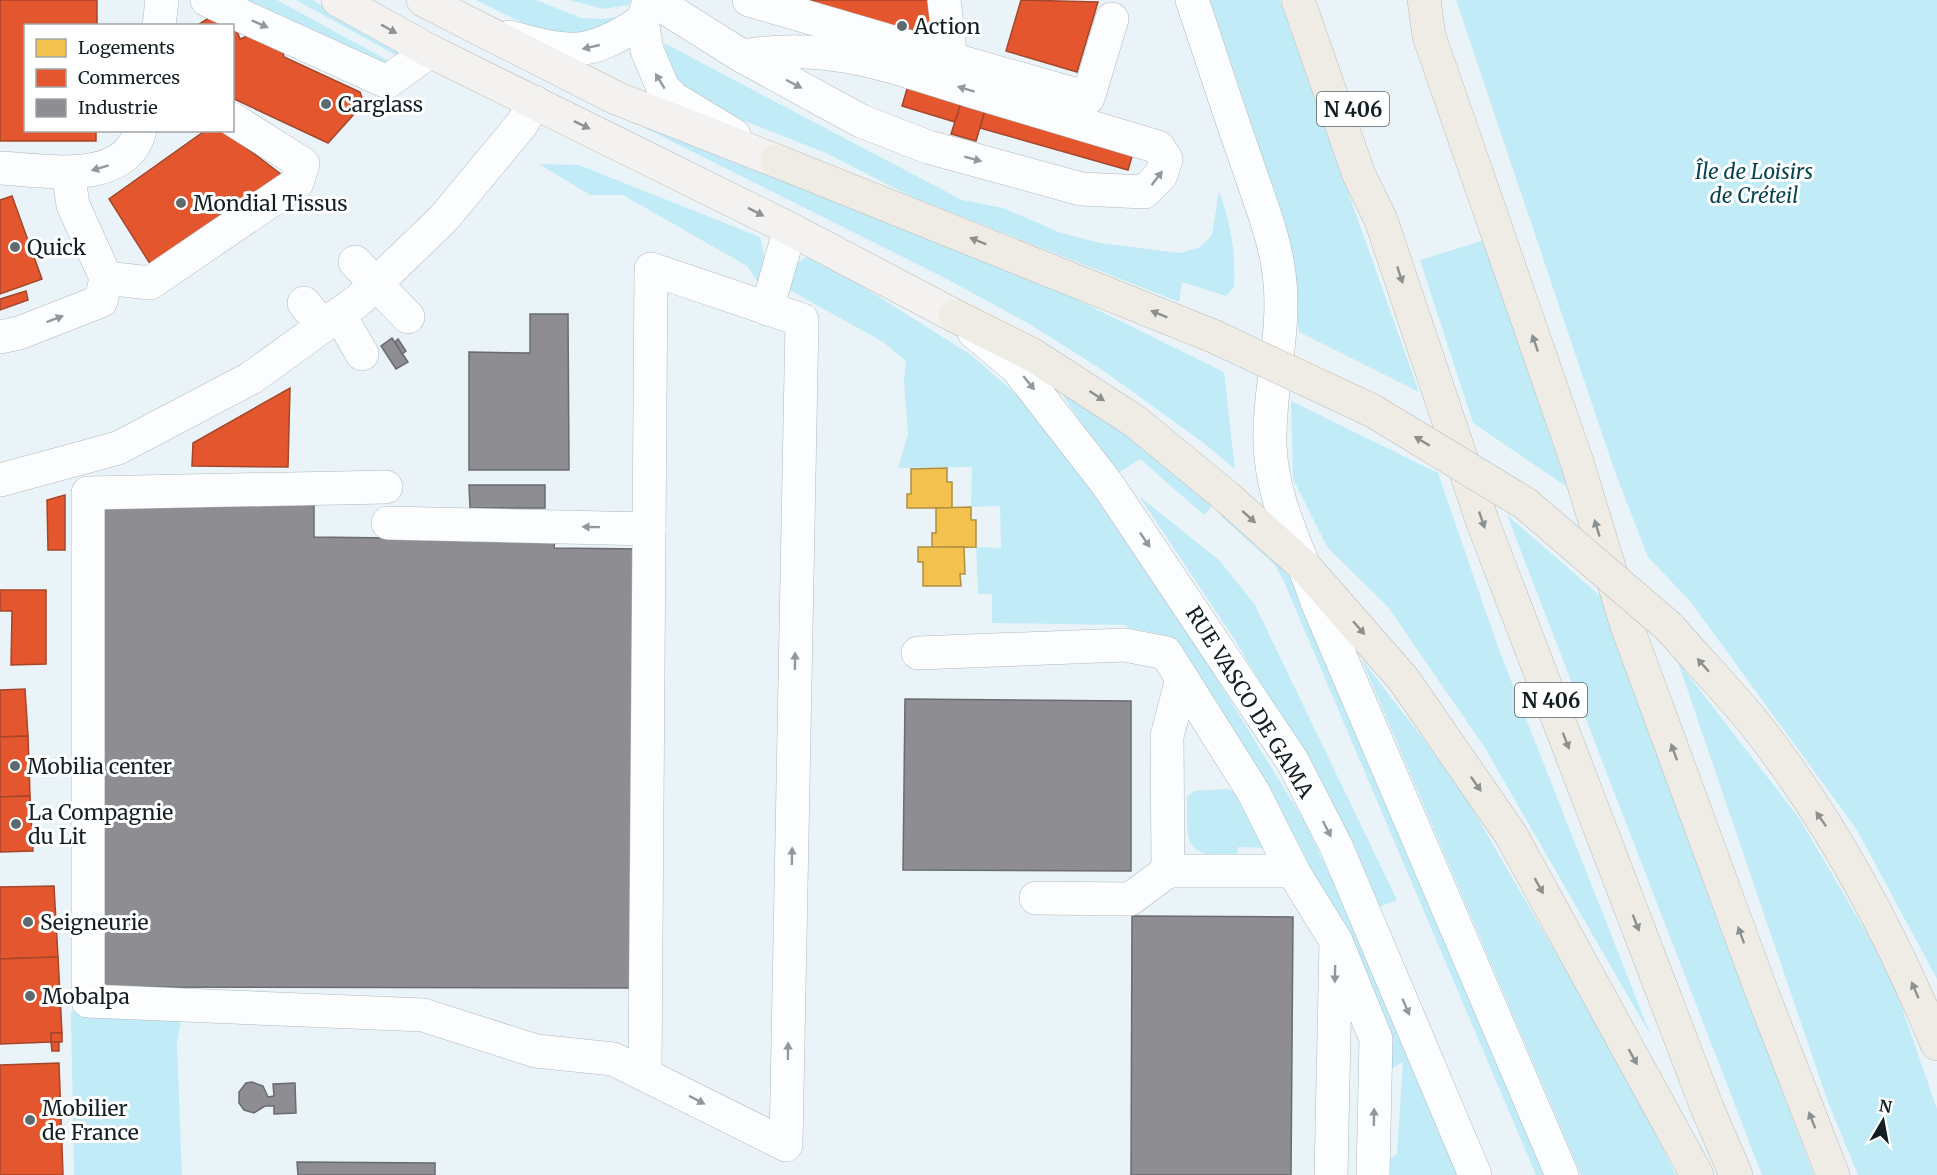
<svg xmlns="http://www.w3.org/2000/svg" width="1937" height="1175" viewBox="0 0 1937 1175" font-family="Merriweather,serif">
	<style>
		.green { fill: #c1ebf7 }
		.homes { fill: #f2c14e; stroke: #af9041; stroke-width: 1.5 }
		.shops { fill: #e4572e; stroke: #a5462b; stroke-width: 1.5 }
		.industry { fill: #8d8d92; stroke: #686c71; stroke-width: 1.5 }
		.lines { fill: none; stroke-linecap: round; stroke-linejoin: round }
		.minor-casing { stroke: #afb9bd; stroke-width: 34 }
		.major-casing { stroke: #bcbbb8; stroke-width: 34 }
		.highway-casing { stroke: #bcbbb8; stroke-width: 34 }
		.minor { stroke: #fcfdfe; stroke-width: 33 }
		.major { stroke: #f4f2f0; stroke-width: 33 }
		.highway { stroke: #efece6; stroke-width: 33 }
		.highway-bridge-casing { stroke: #bcbbb8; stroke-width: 34; stroke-linecap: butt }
		.highway-bridge { stroke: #efece6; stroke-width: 33 }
		.oneway { fill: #93999b }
		.oneway2 { fill: #8f9394 }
		.oneway3 { fill: #8c908e }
		.poi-dot { fill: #5e6a6e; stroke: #fff; stroke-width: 2 }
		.labels { text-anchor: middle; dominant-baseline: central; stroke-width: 6; stroke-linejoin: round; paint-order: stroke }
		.shield { fill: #fff; stroke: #5a6265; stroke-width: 1.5 }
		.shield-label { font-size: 20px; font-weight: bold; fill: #131f23 }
		.poi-label { font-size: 21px; fill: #131f23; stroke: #fff; text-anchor: start }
		.park-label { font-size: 21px; font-style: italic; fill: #074552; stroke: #fff }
		.street-label { font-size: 21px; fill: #131f23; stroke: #fff }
	</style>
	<rect width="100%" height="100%" fill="#eaf4f8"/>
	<g class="green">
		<polygon points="247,0 277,0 387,60 386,63"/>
		<polygon points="296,0 312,0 405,52 403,59"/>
		<polygon points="476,0 536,0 581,18 604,19 627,15 573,38 535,29"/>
		<polygon points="569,0 631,0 629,5 603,9"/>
		<polygon points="1210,0 1280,0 1419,392 1299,332 1291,267 1267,170"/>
		<polygon points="1456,0 1937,0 1937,979 1857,830 1690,601 1648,557 1615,472"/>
		<path d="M664,43l298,157 41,8 58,25 39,10 80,10 20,-6 12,-12 7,-44c12,33 17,62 15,96l-8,9 -44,-14 -3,20 -267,-105 -86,-44 -129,-51 -24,-19z"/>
		<polygon points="607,109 1047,285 1224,372 1235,469 1205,444 1104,371 1026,322 943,277"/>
		<polygon points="539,164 579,165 760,237 766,263 760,285 747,266 623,195 590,195"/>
		<polygon points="1485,240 1567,487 1473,423 1420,260"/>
		<polygon points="808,256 827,264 971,355 1023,400 1080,471 1193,640 1303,819 1356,929 1461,1175 1379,1175 1389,1159 1397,1154 1403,1062 1383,1074 1337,920 1295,837 1160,634 1129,628 1125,625 992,623 992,594 978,594 976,547 1001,548 1000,506 971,507 972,467 898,468 908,434 904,381 906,361 883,342 784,287 788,269"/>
		<polygon points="1066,393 1092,407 1217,501 1204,515 1140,459 1115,475 1064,397"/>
		<polygon points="1291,401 1438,473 1499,650 1651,1036 1485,748 1388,607 1327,547 1293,479"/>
		<polygon points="1139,496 1220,561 1255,605 1397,900 1373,909 1321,786 1235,640"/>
		<polygon points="1226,509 1286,565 1546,1175 1536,1175 1284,582 1275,565 1221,516"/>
		<polygon points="1507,515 1612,606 1723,934 1814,1175 1762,1175"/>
		<polygon points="1361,658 1459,786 1625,1072 1676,1175 1581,1175"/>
		<polygon points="1678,662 1799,818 1890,973 1937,1109 1937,1175 1858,1175 1828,1102"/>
		<path d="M1226,789l10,2 32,57 -30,-1 -1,13c-55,-8 -49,-11 -50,-63l7,-6z"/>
		<polygon points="71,1011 181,1020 177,1044 182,1175 74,1175"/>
	</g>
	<g class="homes">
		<polygon points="947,468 947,482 952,482 952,508 907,508 907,494 911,494 911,469"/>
		<polygon points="971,507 971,520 976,520 976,547 932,548 932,533 936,533 936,508"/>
		<polygon points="918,547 964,547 965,574 960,574 961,586 923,586 923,562 918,562"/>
	</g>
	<g class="shops">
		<polygon points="0,0 97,0 97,26 26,26 26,130 96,130 96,141 0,141"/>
		<polygon points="809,0 929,0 934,45 810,8"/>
		<polygon points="1021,0 1098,2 1077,72 1006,51"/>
		<polygon points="215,14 234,23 240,39 255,33 281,45 284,57 360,92 364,103 328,143 232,98 232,26 196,26"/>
		<polygon points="909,82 963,97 955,122 902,106"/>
		<polygon points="963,97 987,104 976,141 951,134"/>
		<polygon points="987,104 1135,146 1128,170 980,128"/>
		<polygon points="206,130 223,130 286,178 154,270 109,199"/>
		<polygon points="12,196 42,279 0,294 0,200"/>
		<polygon points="26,291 28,300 0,310 0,299"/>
		<polygon points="290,388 288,467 192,466 193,443"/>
		<polygon points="65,495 65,550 48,550 47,500"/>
		<polygon points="0,590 46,590 46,664 11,665 12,611 0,611"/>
		<polygon points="25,689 28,736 0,737 0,690"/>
		<polygon points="28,736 30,796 0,797 0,737"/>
		<polygon points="30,796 33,851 0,852 0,797"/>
		<polygon points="54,886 58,957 0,959 0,887"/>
		<polygon points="58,957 62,1033 51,1033 51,1042 0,1044 0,959"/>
		<rect x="51" y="1033" width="11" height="9"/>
		<polygon points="51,1042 59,1042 59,1051 52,1051"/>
		<polygon points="59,1063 63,1175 0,1175 0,1065"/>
	</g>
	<g class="industry">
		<polygon points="530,314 568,314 569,470 469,470 469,352 530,353"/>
		<polygon points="392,338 408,362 396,369 381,346"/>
		<polygon points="398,339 406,351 402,354 395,342"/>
		<polygon points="469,485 545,485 545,508 470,508"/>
		<polygon points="103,499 314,500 314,537 555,540 554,548 642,549 641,988 102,987"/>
		<polygon points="905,699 1131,701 1131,871 903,870"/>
		<polygon points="1132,916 1293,917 1291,1175 1131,1175"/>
		<polygon points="252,1082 263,1086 268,1097 274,1096 273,1084 295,1083 296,1113 274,1114 274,1106 265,1106 254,1113 244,1110 239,1103 239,1092 246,1083"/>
		<polygon points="297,1162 435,1163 435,1175 298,1175"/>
	</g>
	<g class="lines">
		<defs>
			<g id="minor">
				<polyline points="207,0 387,82 430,51"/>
				<polyline points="650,0 642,21 647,50 663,88 673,98 734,135"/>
				<path d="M653,0l89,56 119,65 67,26 153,42 63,3 17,-17 5,-16 -8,-12c-61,-18 -123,-37 -184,-55 -82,-25 -144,-51 -232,-36"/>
				<polyline points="749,0 951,59 944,0"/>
				<path d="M1192,0c18,53 35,107 54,160 12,37 28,74 33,113 8,58 -11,115 -9,173 3,59 29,101 47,156l245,573"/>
				<polyline points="159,26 162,0"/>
				<path d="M509,37c62,17 79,20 133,-16"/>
				<polyline points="951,59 1088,98 1112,19"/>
				<path d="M0,168c43,2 126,19 140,-38"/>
				<polyline points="355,262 408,317"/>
				<polyline points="106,278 150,283 297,183 303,164 232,119"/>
				<polyline points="304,303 323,326"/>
				<polyline points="767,309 790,229"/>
				<polyline points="339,314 362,354"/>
				<polyline points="974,332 1017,368 1108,485 1293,762 1336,846 1475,1175"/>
				<polyline points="0,337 19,333 101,301 106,278 73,205 68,172"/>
				<polyline points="0,480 118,448 251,378 359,300 444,218 521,125 535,102"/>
				<polyline points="386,487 88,493 88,1001 423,1015 536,1051 613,1059 786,1145 802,320 651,269 645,1073"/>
				<polyline points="388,523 649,529"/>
				<polyline points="918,653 1125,645 1166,653 1254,793 1294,873 1336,941"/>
				<polyline points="1182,679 1167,736 1168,871 1293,871"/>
				<polyline points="1036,898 1130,899 1168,871"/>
				<polyline points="1331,1175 1336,941 1376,1039 1373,1175"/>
			</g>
			<g id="major">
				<polyline points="338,0 430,51 790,229 955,316"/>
				<polyline points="423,0 616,98 777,161"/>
			</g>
			<g id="highway">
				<polyline points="1298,0 1359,175 1381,220 1483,523 1706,1105 1736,1175"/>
				<polyline points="1424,0 1429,36 1577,462 1627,626 1761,990 1833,1175"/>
				<polyline points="777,161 1213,336"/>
				<polyline points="955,316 1033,355 1136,422 1227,497 1306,568 1404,680 1511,835 1697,1175"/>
				<path d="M1669,627c28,32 58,63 85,96 76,96 136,208 183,321"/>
			</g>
		</defs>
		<use href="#minor" class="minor-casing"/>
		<use href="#major" class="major-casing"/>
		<use href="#highway" class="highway-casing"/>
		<use href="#minor" class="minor"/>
		<use href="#major" class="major"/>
		<use href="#highway" class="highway"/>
		<defs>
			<polyline id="highway-bridge" points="1213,336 1373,411 1526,504 1669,627"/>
		</defs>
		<use href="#highway-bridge" class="highway-bridge-casing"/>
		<use href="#highway-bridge" class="highway-bridge"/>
	</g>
	<defs><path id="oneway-solid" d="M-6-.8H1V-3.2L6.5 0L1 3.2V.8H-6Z" transform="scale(1.5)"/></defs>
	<g class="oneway">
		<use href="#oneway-solid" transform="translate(260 24) rotate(24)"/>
		<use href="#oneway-solid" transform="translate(591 47) rotate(167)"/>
		<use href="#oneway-solid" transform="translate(660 81) rotate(-121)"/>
		<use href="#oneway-solid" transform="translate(794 84) rotate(28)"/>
		<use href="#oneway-solid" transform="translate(966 89) rotate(-163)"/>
		<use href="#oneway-solid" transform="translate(973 159) rotate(15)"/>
		<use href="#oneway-solid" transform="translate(100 168) rotate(163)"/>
		<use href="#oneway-solid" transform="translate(1157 178) rotate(-53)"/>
		<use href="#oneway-solid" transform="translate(55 319) rotate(-21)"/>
		<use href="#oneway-solid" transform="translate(1029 383) rotate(51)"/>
		<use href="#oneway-solid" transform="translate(591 527) rotate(-179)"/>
		<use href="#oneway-solid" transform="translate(1145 540) rotate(56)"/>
		<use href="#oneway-solid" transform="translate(795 661) rotate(-89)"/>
		<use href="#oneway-solid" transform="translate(1327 829) rotate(63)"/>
		<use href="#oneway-solid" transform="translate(792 856) rotate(-89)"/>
		<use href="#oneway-solid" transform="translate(1335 974) rotate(91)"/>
		<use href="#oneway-solid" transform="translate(1406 1007) rotate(67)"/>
		<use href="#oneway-solid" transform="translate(788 1051) rotate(-89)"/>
		<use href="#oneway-solid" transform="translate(697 1100) rotate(27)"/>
		<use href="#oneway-solid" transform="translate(1374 1117) rotate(-89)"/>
	</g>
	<g class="oneway2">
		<use href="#oneway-solid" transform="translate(389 29) rotate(29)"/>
		<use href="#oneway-solid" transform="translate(582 125) rotate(26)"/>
		<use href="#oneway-solid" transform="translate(756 212) rotate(27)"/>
	</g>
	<g class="oneway3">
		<use href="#oneway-solid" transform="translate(978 241) rotate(-158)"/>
		<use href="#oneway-solid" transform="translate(1400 275) rotate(72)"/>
		<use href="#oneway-solid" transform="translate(1159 314) rotate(-158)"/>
		<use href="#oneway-solid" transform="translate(1535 343) rotate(-109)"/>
		<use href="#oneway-solid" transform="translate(1097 396) rotate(33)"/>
		<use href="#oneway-solid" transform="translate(1422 441) rotate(-149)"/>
		<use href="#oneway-solid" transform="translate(1249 517) rotate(42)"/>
		<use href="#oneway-solid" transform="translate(1482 520) rotate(71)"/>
		<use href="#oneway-solid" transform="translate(1597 528) rotate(-107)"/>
		<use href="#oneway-solid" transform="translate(1359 628) rotate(49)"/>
		<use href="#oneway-solid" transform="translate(1703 665) rotate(-131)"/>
		<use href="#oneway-solid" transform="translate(1566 741) rotate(69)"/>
		<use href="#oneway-solid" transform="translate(1674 752) rotate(-110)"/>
		<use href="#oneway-solid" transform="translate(1476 784) rotate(55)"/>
		<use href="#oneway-solid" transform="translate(1821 819) rotate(-125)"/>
		<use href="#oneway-solid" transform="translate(1539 886) rotate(61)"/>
		<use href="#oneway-solid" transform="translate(1636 923) rotate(69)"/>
		<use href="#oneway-solid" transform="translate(1741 935) rotate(-110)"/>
		<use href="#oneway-solid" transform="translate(1915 990) rotate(-113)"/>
		<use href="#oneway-solid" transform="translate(1633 1057) rotate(61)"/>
		<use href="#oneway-solid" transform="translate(1812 1120) rotate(-111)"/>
	</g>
	<g class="poi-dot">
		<circle cx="902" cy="26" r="6"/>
		<circle cx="326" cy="104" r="6"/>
		<circle cx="181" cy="203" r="6"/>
		<circle cx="15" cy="247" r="6"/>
		<circle cx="15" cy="766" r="6"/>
		<circle cx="16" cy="824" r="6"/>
		<circle cx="28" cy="922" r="6"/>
		<circle cx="30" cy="996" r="6"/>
		<circle cx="30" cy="1120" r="6"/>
	</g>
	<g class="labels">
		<g class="shield">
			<rect x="1317" y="92" width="72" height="34" rx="4.5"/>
			<rect x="1515" y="683" width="72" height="34" rx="4.5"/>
		</g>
		<g class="shield-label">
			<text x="1353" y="109">N 406</text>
			<text x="1551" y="700">N 406</text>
		</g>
		<g class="poi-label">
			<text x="914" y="26">Action</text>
			<text x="338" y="104">Carglass</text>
			<text x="193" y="203">Mondial Tissus</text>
			<text x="27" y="247">Quick</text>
			<text x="27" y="766">Mobilia center</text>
			<text x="28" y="812">La Compagnie<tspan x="28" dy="24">du Lit</tspan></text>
			<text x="40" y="922">Seigneurie</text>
			<text x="42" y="996">Mobalpa</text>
			<text x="42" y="1108">Mobilier<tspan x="42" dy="24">de France</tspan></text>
		</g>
		<g class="park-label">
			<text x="1754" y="171">Île de Loisirs<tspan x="1754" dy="24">de Créteil</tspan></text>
		</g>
		<g class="street-label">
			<text transform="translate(1250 702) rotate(58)">RUE VASCO DE GAMA</text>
		</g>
	</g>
	<rect x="24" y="24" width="210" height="108" fill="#ffffff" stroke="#a1a5a7" stroke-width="1.5"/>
	<rect x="36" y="39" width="30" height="18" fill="#f2c14e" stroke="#a1a5a7" stroke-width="1.5"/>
	<text x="78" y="54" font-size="18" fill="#131f23">Logements</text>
	<rect x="36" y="69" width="30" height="18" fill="#e4572e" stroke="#a1a5a7" stroke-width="1.5"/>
	<text x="78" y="84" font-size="18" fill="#131f23">Commerces</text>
	<rect x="36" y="99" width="30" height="18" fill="#8d8d92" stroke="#a1a5a7" stroke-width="1.5"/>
	<text x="78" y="114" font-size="18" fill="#131f23">Industrie</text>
	<g transform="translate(1883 1121) rotate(10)" stroke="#ffffff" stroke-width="4.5" paint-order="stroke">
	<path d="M0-4.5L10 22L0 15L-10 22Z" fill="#131f23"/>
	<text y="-9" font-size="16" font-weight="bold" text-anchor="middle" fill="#131f23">N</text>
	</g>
</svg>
